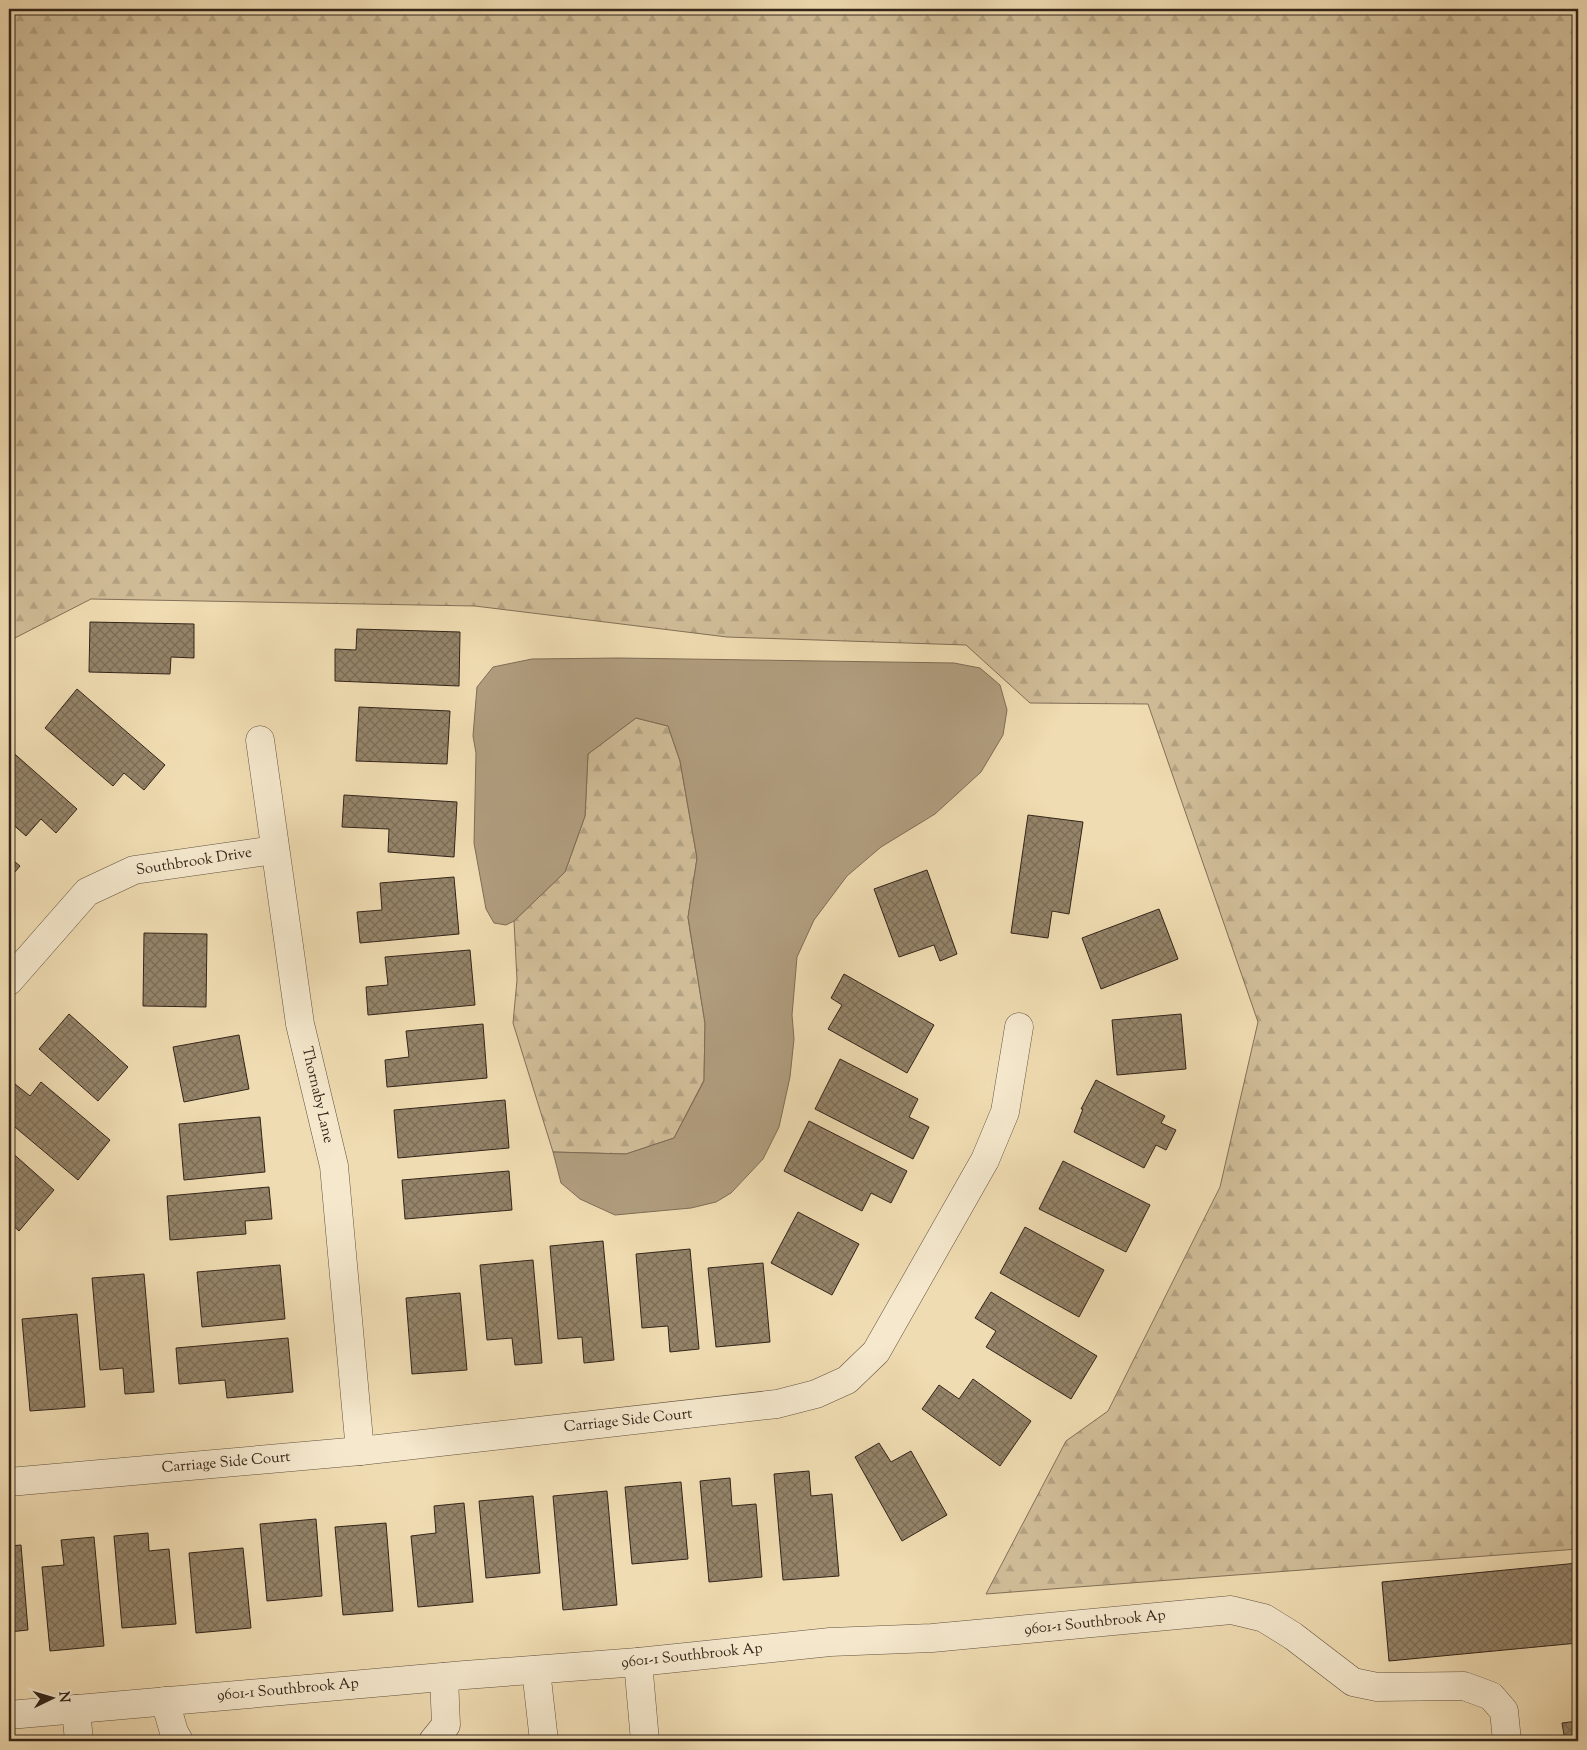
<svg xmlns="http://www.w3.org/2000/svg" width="1587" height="1750" viewBox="0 0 1587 1750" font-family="'Sorts Mill Goudy',serif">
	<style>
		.forest { fill: url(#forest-firs); stroke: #827058 }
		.water { fill: #b09d7e; stroke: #7e6d56 }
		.building { fill: url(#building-cross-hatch); stroke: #332419 }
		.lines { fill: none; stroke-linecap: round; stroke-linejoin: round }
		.minor-casing { stroke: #62523f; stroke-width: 29 }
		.minor { stroke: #f5e8cd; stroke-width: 28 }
		.labels { text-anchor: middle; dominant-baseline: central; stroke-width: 4.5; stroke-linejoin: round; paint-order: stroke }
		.street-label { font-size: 15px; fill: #332419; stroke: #f5e8cd }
	</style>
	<defs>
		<pattern id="forest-firs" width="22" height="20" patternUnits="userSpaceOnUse" patternTransform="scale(1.25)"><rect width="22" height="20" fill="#d0bd98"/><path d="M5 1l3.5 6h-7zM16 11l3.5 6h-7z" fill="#b3a282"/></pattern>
		<pattern id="building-cross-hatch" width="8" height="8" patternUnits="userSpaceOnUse" patternTransform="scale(1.25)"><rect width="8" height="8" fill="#958469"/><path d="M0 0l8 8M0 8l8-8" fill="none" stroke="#7a6c56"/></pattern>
	</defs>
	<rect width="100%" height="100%" fill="#f0dcb2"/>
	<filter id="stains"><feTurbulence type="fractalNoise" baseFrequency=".004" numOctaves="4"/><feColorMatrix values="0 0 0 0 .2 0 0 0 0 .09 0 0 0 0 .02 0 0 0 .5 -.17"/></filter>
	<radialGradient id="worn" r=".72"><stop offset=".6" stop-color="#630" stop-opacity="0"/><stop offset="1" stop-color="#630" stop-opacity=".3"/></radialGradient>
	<g class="forest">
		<polygon points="9,9 1578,9 1578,1549 986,1594 1066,1441 1108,1411 1220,1187 1258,1022 1148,704 1030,703 966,645 727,637 475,606 91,599 9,641"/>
		<polygon points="636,718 668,726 680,761 697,858 688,918 705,1023 704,1080 674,1138 626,1154 553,1152 513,1023 517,980 514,921 565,872 585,816 588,754"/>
	</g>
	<polygon class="water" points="619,658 954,663 980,668 1000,685 1007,710 1003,735 981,772 935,814 881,847 847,876 814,920 797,957 792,1015 794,1039 790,1077 779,1127 763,1159 731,1193 716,1202 691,1208 615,1215 580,1199 561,1183 553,1152 626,1154 674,1138 704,1081 705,1023 688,917 697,858 680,761 668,726 636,718 588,754 585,816 565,872 514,921 506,925 494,923 486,909 474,843 476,753 473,736 477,687 493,667 532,659"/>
	<g class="building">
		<polygon points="90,622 194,624 194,658 171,657 170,674 89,672"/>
		<polygon points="357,629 460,632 459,686 335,681 335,649 356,650"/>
		<polygon points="77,689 165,765 144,790 124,773 113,786 45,728"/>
		<polygon points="359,707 450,711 447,764 356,761"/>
		<polygon points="9,749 77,809 56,833 41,819 26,836 9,821"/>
		<polygon points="344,795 457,802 454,857 388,852 389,829 342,827"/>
		<polygon points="1028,815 1083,822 1069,914 1052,911 1048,938 1011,933"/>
		<polygon points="9,857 20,866 9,879"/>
		<polygon points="927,870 957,954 940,961 934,945 899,957 874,889"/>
		<polygon points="454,877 459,934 360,943 357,912 382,910 380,883"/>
		<polygon points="1159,909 1178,959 1101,989 1082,938"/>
		<polygon points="144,933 207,934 206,1007 143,1006"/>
		<polygon points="470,950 475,1005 368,1015 366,987 388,985 385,957"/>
		<polygon points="844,974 934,1025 907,1073 828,1029 842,1005 831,998"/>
		<polygon points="69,1014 128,1067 98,1101 39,1049"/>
		<polygon points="1181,1014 1186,1069 1117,1075 1112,1020"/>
		<polygon points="483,1024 487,1078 387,1087 385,1060 409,1057 406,1031"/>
		<polygon points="239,1035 249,1089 184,1102 173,1047"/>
		<polygon points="840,1059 918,1099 909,1117 929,1127 913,1159 815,1109"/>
		<polygon points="10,1080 30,1096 41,1082 110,1140 78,1180 9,1122"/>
		<polygon points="1096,1080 1165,1116 1161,1123 1176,1130 1166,1150 1156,1145 1144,1168 1074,1132 1083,1109 1081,1109"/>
		<polygon points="505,1100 509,1148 398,1158 394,1110"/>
		<polygon points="260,1117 265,1172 184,1180 179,1124"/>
		<polygon points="809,1121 907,1171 891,1203 871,1193 862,1211 784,1171"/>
		<polygon points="9,1150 54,1190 19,1231 9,1222"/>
		<polygon points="1063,1161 1150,1205 1126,1252 1039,1209"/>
		<polygon points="509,1171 512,1210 405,1219 402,1180"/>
		<polygon points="269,1187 272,1219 245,1221 246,1234 170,1240 167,1196"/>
		<polygon points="798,1212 859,1244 832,1295 771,1263"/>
		<polygon points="1025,1227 1104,1270 1079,1317 1000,1273"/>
		<polygon points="603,1241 614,1360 584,1363 582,1337 558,1339 550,1246"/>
		<polygon points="690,1249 699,1349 670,1352 668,1326 642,1328 636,1254"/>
		<polygon points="533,1260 542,1363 515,1365 512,1338 487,1340 480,1265"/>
		<polygon points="763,1263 770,1342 716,1347 708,1268"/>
		<polygon points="280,1265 285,1319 202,1327 197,1272"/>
		<polygon points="144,1274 154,1392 125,1394 123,1368 100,1370 92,1278"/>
		<polygon points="991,1292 1097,1356 1071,1399 986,1347 996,1331 975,1318"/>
		<polygon points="460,1293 467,1370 412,1374 406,1298"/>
		<polygon points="77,1314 85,1407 30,1411 22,1319"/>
		<polygon points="288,1338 293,1392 227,1398 225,1380 179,1384 176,1348"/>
		<polygon points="973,1379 1031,1421 1000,1466 922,1409 939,1385 959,1399"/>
		<polygon points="879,1443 891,1462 911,1451 947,1515 902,1541 855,1457"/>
		<polygon points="809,1471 811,1496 832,1494 839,1576 783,1580 774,1474"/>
		<polygon points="730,1478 732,1506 756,1504 762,1577 709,1582 700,1481"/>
		<polygon points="681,1482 688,1559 632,1564 625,1487"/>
		<polygon points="607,1491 617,1605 563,1610 553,1496"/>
		<polygon points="533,1496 540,1573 486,1578 479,1501"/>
		<polygon points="464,1503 473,1602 418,1607 411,1536 436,1533 434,1506"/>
		<polygon points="316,1519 322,1596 267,1601 260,1524"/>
		<polygon points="386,1523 393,1611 343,1615 335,1527"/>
		<polygon points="148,1533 149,1551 169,1549 176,1624 122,1628 114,1536"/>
		<polygon points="94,1537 104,1646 50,1651 42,1567 64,1565 61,1540"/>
		<polygon points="21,1545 28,1630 9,1632 9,1546"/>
		<polygon points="243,1548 251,1628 196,1633 189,1553"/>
		<polygon points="1578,1563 1578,1643 1389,1661 1382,1582"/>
		<polygon points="1578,1721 1578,1741 1565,1741 1562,1723"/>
	</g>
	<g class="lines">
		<defs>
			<g id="minor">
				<polyline points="260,740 300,1024 334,1166 360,1451"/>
				<polyline points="9,981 87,892 134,870 275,850"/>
				<polyline points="9,1482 360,1451 777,1404 816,1394 847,1380 876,1352 985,1160 1005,1112 1019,1027"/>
				<polyline points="638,1662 645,1741"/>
				<polyline points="536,1670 544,1741"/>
				<polyline points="165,1701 174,1732 179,1741"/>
				<polyline points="76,1709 79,1741"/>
				<polyline points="9,1715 465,1675 638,1662 830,1642 932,1638 1231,1610 1264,1618 1293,1636 1353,1682 1377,1687 1464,1686 1491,1696 1504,1711 1507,1741"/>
				<polyline points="433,1741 446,1725 444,1677"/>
			</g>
		</defs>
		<use href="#minor" class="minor-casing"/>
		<use href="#minor" class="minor"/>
	</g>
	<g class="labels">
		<g class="street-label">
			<text transform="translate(194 862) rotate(-9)">Southbrook Drive</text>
			<text transform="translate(317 1095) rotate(77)">Thornaby Lane</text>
			<text transform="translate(628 1421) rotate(-6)">Carriage Side Court</text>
			<text transform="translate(226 1463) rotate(-5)">Carriage Side Court</text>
			<text transform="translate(1095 1623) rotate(-6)">9601-1 Southbrook Ap</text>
			<text transform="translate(692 1656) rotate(-6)">9601-1 Southbrook Ap</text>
			<text transform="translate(288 1690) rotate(-5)">9601-1 Southbrook Ap</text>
		</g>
	</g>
	<rect width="1587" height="1750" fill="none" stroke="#f0dcb2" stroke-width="30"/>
	<rect x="10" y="10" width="1567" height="1730" fill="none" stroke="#332419" stroke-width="2.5"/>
	<rect x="15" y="15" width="1557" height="1720" fill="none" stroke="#332419"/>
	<g transform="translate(52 1698) rotate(85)" stroke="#f5e8cd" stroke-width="4" paint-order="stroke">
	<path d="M0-4L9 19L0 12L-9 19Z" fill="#332419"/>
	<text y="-8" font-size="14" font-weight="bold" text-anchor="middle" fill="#332419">N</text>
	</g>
	<rect width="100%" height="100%" filter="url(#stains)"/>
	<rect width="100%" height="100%" fill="url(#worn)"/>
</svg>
